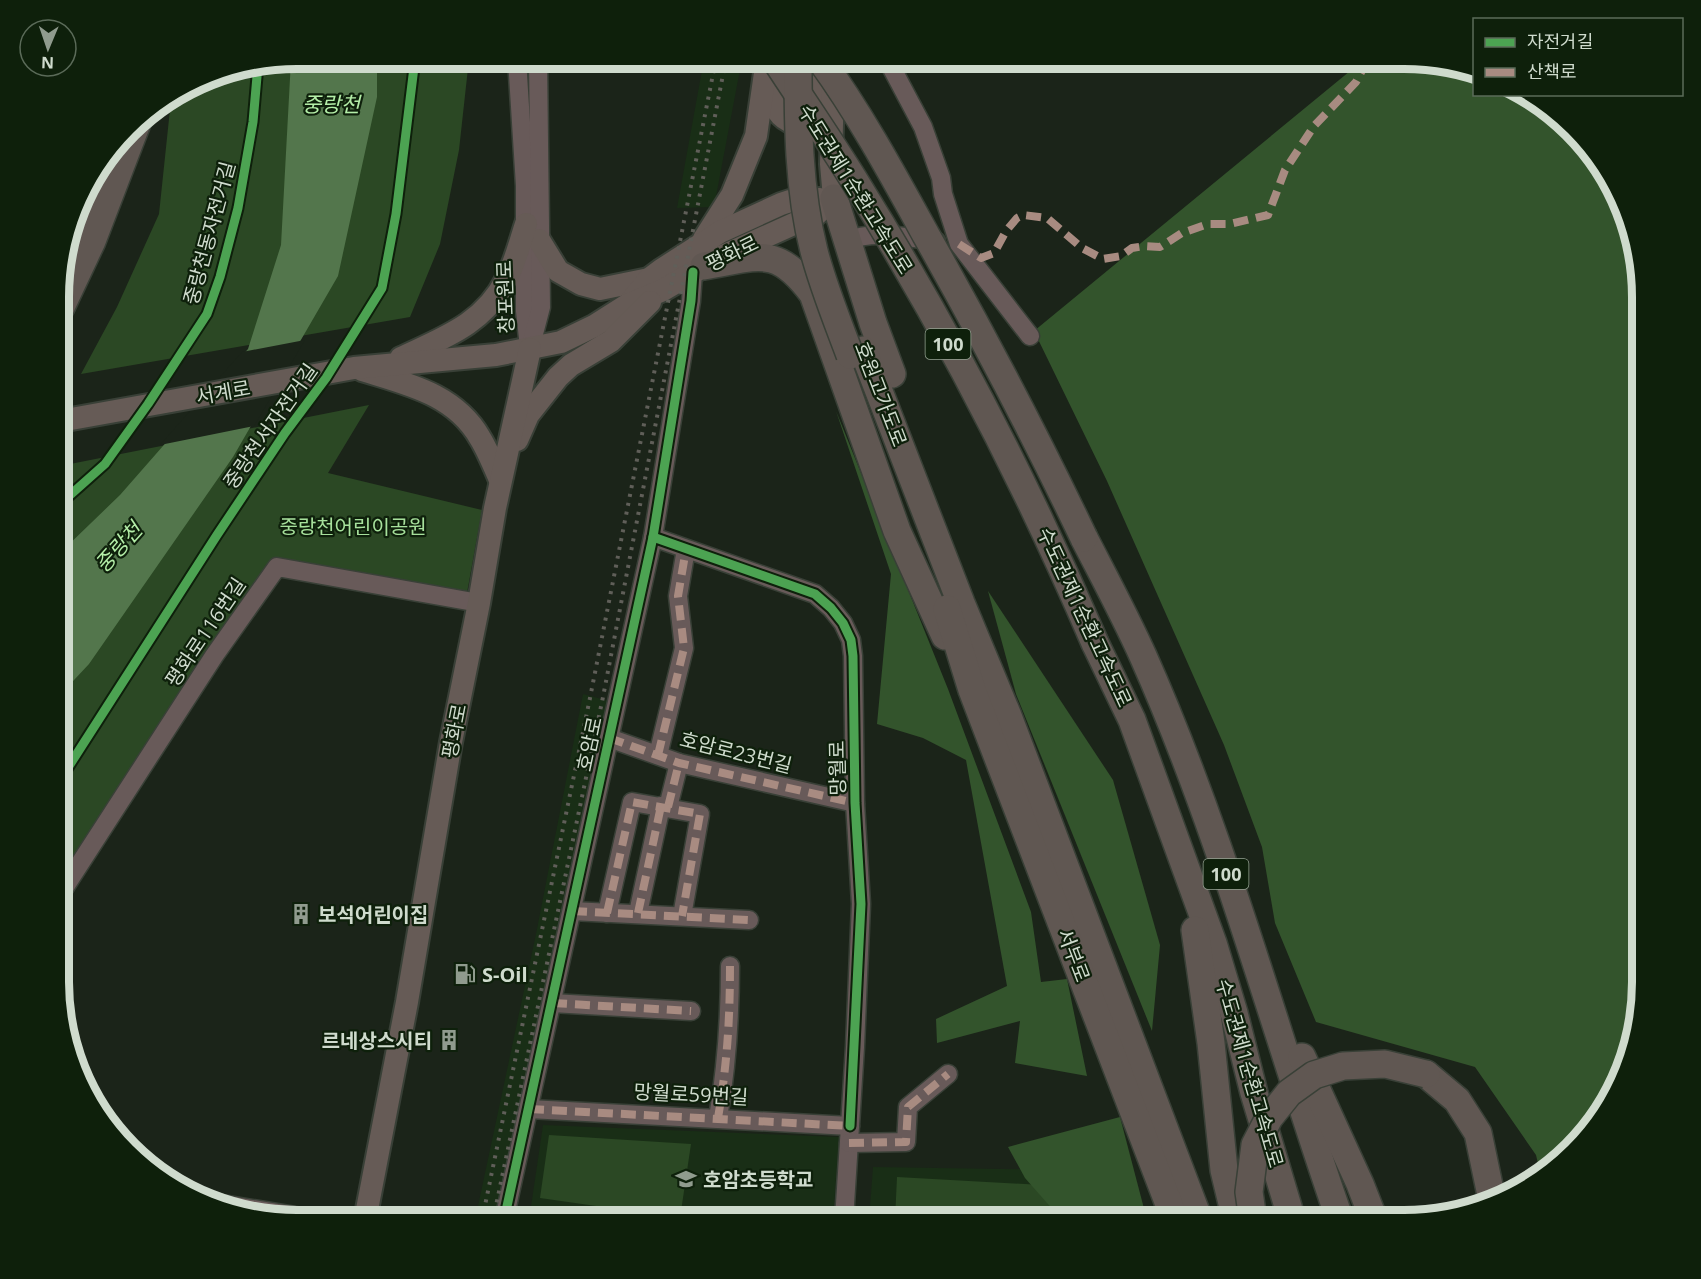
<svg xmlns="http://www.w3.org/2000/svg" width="1701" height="1279" viewBox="0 0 1701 1279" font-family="'Open Sans','Noto Sans KR',sans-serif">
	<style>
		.built { fill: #192e16 }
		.green { fill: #2b4824 }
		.forest { fill: #33542c }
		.water { fill: #53764c }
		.pier { fill: #1b2419 }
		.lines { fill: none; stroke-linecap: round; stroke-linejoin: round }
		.minor-casing { stroke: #394037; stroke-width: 21 }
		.major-casing { stroke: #394037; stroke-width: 26 }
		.highway-casing { stroke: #394037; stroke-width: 30 }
		.minor { stroke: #685a59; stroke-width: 18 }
		.major { stroke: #665b56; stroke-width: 22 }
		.highway { stroke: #605752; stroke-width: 27 }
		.rail { stroke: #605f59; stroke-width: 4; stroke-dasharray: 3 6; stroke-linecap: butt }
		.highway-bridge-casing { stroke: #394037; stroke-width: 30; stroke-linecap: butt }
		.highway-bridge { stroke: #605752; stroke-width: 27 }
		.quiet { stroke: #a88b81; stroke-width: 8; stroke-dasharray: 15 8; stroke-linecap: butt }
		.cycleway-casing { stroke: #0e200b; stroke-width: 13 }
		.cycleway { stroke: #4ca352; stroke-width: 9 }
		.labels { text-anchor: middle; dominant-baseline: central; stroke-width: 4.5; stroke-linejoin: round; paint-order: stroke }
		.shield { fill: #0e200b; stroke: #95a393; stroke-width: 1.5 }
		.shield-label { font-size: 18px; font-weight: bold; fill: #cfdbcd }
		.street-label { font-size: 20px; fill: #cfdbcd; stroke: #0e200b }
		.park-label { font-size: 20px; fill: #a7e19c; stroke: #0e200b }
		.poi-label { font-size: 20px; font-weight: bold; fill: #cfdbcd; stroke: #0e200b; text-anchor: start }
		.water-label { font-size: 21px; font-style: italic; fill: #b4eea8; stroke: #0e200b }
		.rim { fill: none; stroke: #cfdbcd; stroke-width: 8 }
	</style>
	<rect width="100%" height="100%" fill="#1b2419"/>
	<g class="built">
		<polygon points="704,59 742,59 714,207 677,208"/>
		<polygon points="583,694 613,702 498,1220 475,1220 536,934"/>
		<polygon points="543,1125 839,1137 833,1220 529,1220"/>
		<polygon points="873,1167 1077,1170 1077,1220 869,1220"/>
	</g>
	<g class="green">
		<polygon points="297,59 469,59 459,150 440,244 410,317 81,374 117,307 159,214 171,100 220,71"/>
		<polygon points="369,405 328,473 482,510 467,593 275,558 148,742 59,878 60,466"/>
		<polygon points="549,1135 691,1144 680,1218 540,1198"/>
		<polygon points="897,1177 1059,1186 1059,1220 895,1220"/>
	</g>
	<g class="forest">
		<polygon points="1361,59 1419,59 1474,72 1474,94 1524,95 1561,118 1618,192 1642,297 1642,998 1624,1073 1583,1139 1540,1172 1536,1155 1475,1067 1316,1022 1275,923 1262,847 1224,745 1107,481 1034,331 1361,62"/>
		<polygon points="836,411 948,689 1031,912 1041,982 1067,979 1087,1076 1015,1063 1020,1021 937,1043 936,1019 1007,986 966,760 923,738 877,724 891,574"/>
		<polygon points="988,591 1113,780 1160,945 1152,1031 1016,694"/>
		<polygon points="1120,1117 1147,1220 1062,1220 1025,1178 1008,1147"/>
	</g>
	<polygon class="water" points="297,59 377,59 377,97 338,276 233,457 89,664 60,695 60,553 120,495 248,349 281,245 291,60"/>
	<polygon class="pier" points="305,340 254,426 160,445 242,352"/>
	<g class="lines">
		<defs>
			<g id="minor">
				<polyline points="517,59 525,186 525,311 528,338"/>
				<polyline points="887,59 923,127 941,178 943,194 959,244 1030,336"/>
				<path d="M847,241c27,-12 61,-3 89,0"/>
				<polyline points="530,349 541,307 538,59"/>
				<polyline points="653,537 815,594 831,608 843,623 851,640 853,656 855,803 861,904 855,1047 844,1220"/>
				<polyline points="609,738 679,763 855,803"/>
				<polyline points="658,755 684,648 678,596 686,549"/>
				<polyline points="668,807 679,763"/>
				<polyline points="59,896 214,656 277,567 479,603"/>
				<polyline points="572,911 749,920"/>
				<polyline points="607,913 632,802 700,814 682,916"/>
				<polyline points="638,913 661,806"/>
				<polyline points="552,1003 691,1011"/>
				<polyline points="529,1109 850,1126"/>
				<path d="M718,1118c9,-53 12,-98 12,-152"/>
				<polyline points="849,1143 906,1142 908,1107 948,1074"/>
				<polyline points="204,1201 320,1220"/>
				<polyline points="504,1220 653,537 691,301 693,272"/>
			</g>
			<g id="major">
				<path d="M770,80c3,18 2,32 19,41 10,6 18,3 27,-2l6,-37 12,-20"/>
				<polyline points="833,83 831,164 834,198"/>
				<polyline points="704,239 732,195 756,136 767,59"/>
				<polyline points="539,240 558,271 581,284 600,289 649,279"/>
				<polyline points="632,300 649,279 661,270 720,232 781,204 790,201 820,199"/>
				<path d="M401,358c42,-20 83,-34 105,-78 9,-17 14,-38 20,-56"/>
				<path d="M362,370c45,14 93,24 118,68 8,13 14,28 20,42"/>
				<polyline points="60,421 354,368 496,355 561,342 594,326 627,305 663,290 716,259 798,222 812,218 834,198"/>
				<polyline points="517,440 528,415 558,377 571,365 611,341 650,302"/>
				<polyline points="365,1220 407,1002 451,742 479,603 495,508 530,349"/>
			</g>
			<g id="highway">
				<polyline points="834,198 873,323 892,374"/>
				<path d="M704,266c55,-9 72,-22 109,28l84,237 48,105"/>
				<polyline points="61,307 92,241 139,118"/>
				<polyline points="863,350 961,603 1008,716 1199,1220"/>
				<path d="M1084,538c20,39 41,78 59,118 81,182 132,377 197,564"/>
				<polyline points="947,609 972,690 1175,1220"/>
				<polyline points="1095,643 1132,720 1213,943 1234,1013 1254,1093 1292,1220"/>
				<polyline points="1195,930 1211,1043 1224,1170 1236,1220"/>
				<polyline points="1302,1057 1360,1184 1374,1220"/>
				<polyline points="1426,1074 1457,1100 1478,1133 1492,1200"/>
			</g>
		</defs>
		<use href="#minor" class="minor-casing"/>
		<use href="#major" class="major-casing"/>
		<use href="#highway" class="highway-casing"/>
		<use href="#minor" class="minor"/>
		<use href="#major" class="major"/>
		<use href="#highway" class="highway"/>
		<g class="rail">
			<polyline points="482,1220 590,698 716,59"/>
			<polyline points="493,1220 603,697 726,59"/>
		</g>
		<defs>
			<g id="highway-bridge">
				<path d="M775,59c28,43 57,85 84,129 90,145 169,299 236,455"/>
				<path d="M798,59c0,64 0,129 16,192 9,35 23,69 36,104"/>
				<path d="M820,59c40,55 73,116 106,176 56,99 109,200 158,303"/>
				<polyline points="1253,1220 1249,1192 1255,1145 1269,1118 1289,1093 1314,1075 1343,1066 1385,1064 1426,1074"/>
			</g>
		</defs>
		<use href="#highway-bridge" class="highway-bridge-casing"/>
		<use href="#highway-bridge" class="highway-bridge"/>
		<g class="quiet">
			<polyline points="959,244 981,258 994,253 1006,231 1017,218 1023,215 1047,218 1082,248 1103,259 1121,256 1132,248 1145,246 1160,247 1182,233 1208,224 1230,224 1268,215 1285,170 1314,126 1356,82 1368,59"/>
			<polyline points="609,738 679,763 855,803"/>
			<polyline points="658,755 684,648 678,596 686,549"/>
			<polyline points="668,807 679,763"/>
			<polyline points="572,911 749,920"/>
			<polyline points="607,913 632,802 700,814 682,916"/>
			<polyline points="638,913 661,806"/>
			<polyline points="552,1003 691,1011"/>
			<polyline points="529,1109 850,1126"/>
			<path d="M718,1118c9,-53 12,-98 12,-152"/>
			<polyline points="849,1143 906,1142 908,1107 948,1074"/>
		</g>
		<defs>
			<g id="cycleway">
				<polyline points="60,504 105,464 148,404 207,314 220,277 238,208 253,122 258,65"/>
				<polyline points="653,537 815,594 831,608 843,623 851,640 853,656 855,803 861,904 850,1126"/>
				<polyline points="60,780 217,535 285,433 326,378 382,288 396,214 415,59"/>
				<polyline points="504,1220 653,537 691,301 693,272"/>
			</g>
		</defs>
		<use href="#cycleway" class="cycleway-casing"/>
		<use href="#cycleway" class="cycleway"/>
	</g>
	<defs>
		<symbol id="building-bare" viewBox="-9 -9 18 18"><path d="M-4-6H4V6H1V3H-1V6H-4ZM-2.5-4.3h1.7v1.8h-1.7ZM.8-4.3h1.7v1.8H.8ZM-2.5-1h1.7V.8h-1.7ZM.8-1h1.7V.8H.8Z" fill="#909b8e" stroke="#0e200b" stroke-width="2.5" paint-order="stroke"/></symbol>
		<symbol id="fuel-bare" viewBox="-9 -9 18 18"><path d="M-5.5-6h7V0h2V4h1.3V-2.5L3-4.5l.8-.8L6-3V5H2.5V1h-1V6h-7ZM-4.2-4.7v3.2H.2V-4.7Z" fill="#909b8e" stroke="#0e200b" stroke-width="2.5" paint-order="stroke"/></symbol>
		<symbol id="school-bare" viewBox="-9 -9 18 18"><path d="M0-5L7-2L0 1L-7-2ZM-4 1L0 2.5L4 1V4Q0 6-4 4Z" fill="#909b8e" stroke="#0e200b" stroke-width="2.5" paint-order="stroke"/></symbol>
	</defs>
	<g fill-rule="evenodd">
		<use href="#building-bare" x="286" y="899" width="30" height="30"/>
		<use href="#fuel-bare" x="450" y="959" width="30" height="30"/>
		<use href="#building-bare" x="434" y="1025" width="30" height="30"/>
		<use href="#school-bare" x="671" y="1164" width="30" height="30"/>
	</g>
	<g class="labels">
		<g class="shield">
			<rect x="925.5" y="329" width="45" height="30" rx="4.5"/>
			<rect x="1203.5" y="859" width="45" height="30" rx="4.5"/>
		</g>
		<g class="shield-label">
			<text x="948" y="344">100</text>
			<text x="1226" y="874">100</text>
		</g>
		<g class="street-label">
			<text transform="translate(856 189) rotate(58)">수도권제1순환고속도로</text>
			<text transform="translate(209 233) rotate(-75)">중랑천동자전거길</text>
			<text transform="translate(732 253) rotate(-26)">평화로</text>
			<text transform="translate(505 297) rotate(-92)">창포원로</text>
			<text transform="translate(223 392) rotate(-10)">서계로</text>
			<text transform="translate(881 394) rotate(69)">호원고가도로</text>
			<text transform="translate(270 426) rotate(-55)">중랑천서자전거길</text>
			<text transform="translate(1085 617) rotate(65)">수도권제1순환고속도로</text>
			<text transform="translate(205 632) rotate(-56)">평화로116번길</text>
			<text transform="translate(454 731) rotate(-79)">평화로</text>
			<text transform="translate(589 744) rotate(-78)">호암로</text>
			<text transform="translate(736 752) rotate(14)">호암로23번길</text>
			<text transform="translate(837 768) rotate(-91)">망월로</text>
			<text transform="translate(1074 955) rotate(69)">서부로</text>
			<text transform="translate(1250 1073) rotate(74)">수도권제1순환고속도로</text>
			<text transform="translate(691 1094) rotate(3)">망월로59번길</text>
		</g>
		<g class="park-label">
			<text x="353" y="526">중랑천어린이공원</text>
		</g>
		<g class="poi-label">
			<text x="318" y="914">보석어린이집</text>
			<text x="482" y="974">S-Oil</text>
			<text x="432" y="1040" text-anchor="end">르네상스시티</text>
			<text x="703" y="1179">호암초등학교</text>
		</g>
		<g class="water-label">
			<text x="331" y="104">중랑천</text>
			<text transform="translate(118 547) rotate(-48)">중랑천</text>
		</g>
	</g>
	<path d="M0 0H1701V1279H0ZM297 69H1404A228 228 0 0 1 1632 297V982A228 228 0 0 1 1404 1210H297A228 228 0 0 1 69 982V297A228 228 0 0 1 297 69Z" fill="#0e200b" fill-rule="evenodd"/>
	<path class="rim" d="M297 69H1404A228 228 0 0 1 1632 297V982A228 228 0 0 1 1404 1210H297A228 228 0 0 1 69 982V297A228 228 0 0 1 297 69Z"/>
	<rect x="1473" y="18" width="210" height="78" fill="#0e200b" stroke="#5b6b59" stroke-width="1.5"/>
	<rect x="1485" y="38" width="30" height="9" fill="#4ca352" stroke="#5b6b59" stroke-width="1.5"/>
	<text x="1527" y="48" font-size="18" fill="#cfdbcd">자전거길</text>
	<rect x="1485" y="68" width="30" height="9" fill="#a88b81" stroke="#5b6b59" stroke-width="1.5"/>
	<text x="1527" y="78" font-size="18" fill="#cfdbcd">산책로</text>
	<g transform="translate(48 48) rotate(182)"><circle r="28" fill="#0e200b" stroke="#5b6b59" stroke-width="1.5"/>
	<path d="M0-4.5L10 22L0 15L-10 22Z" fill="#909b8e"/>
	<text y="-9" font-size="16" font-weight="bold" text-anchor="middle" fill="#cfdbcd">N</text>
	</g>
</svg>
